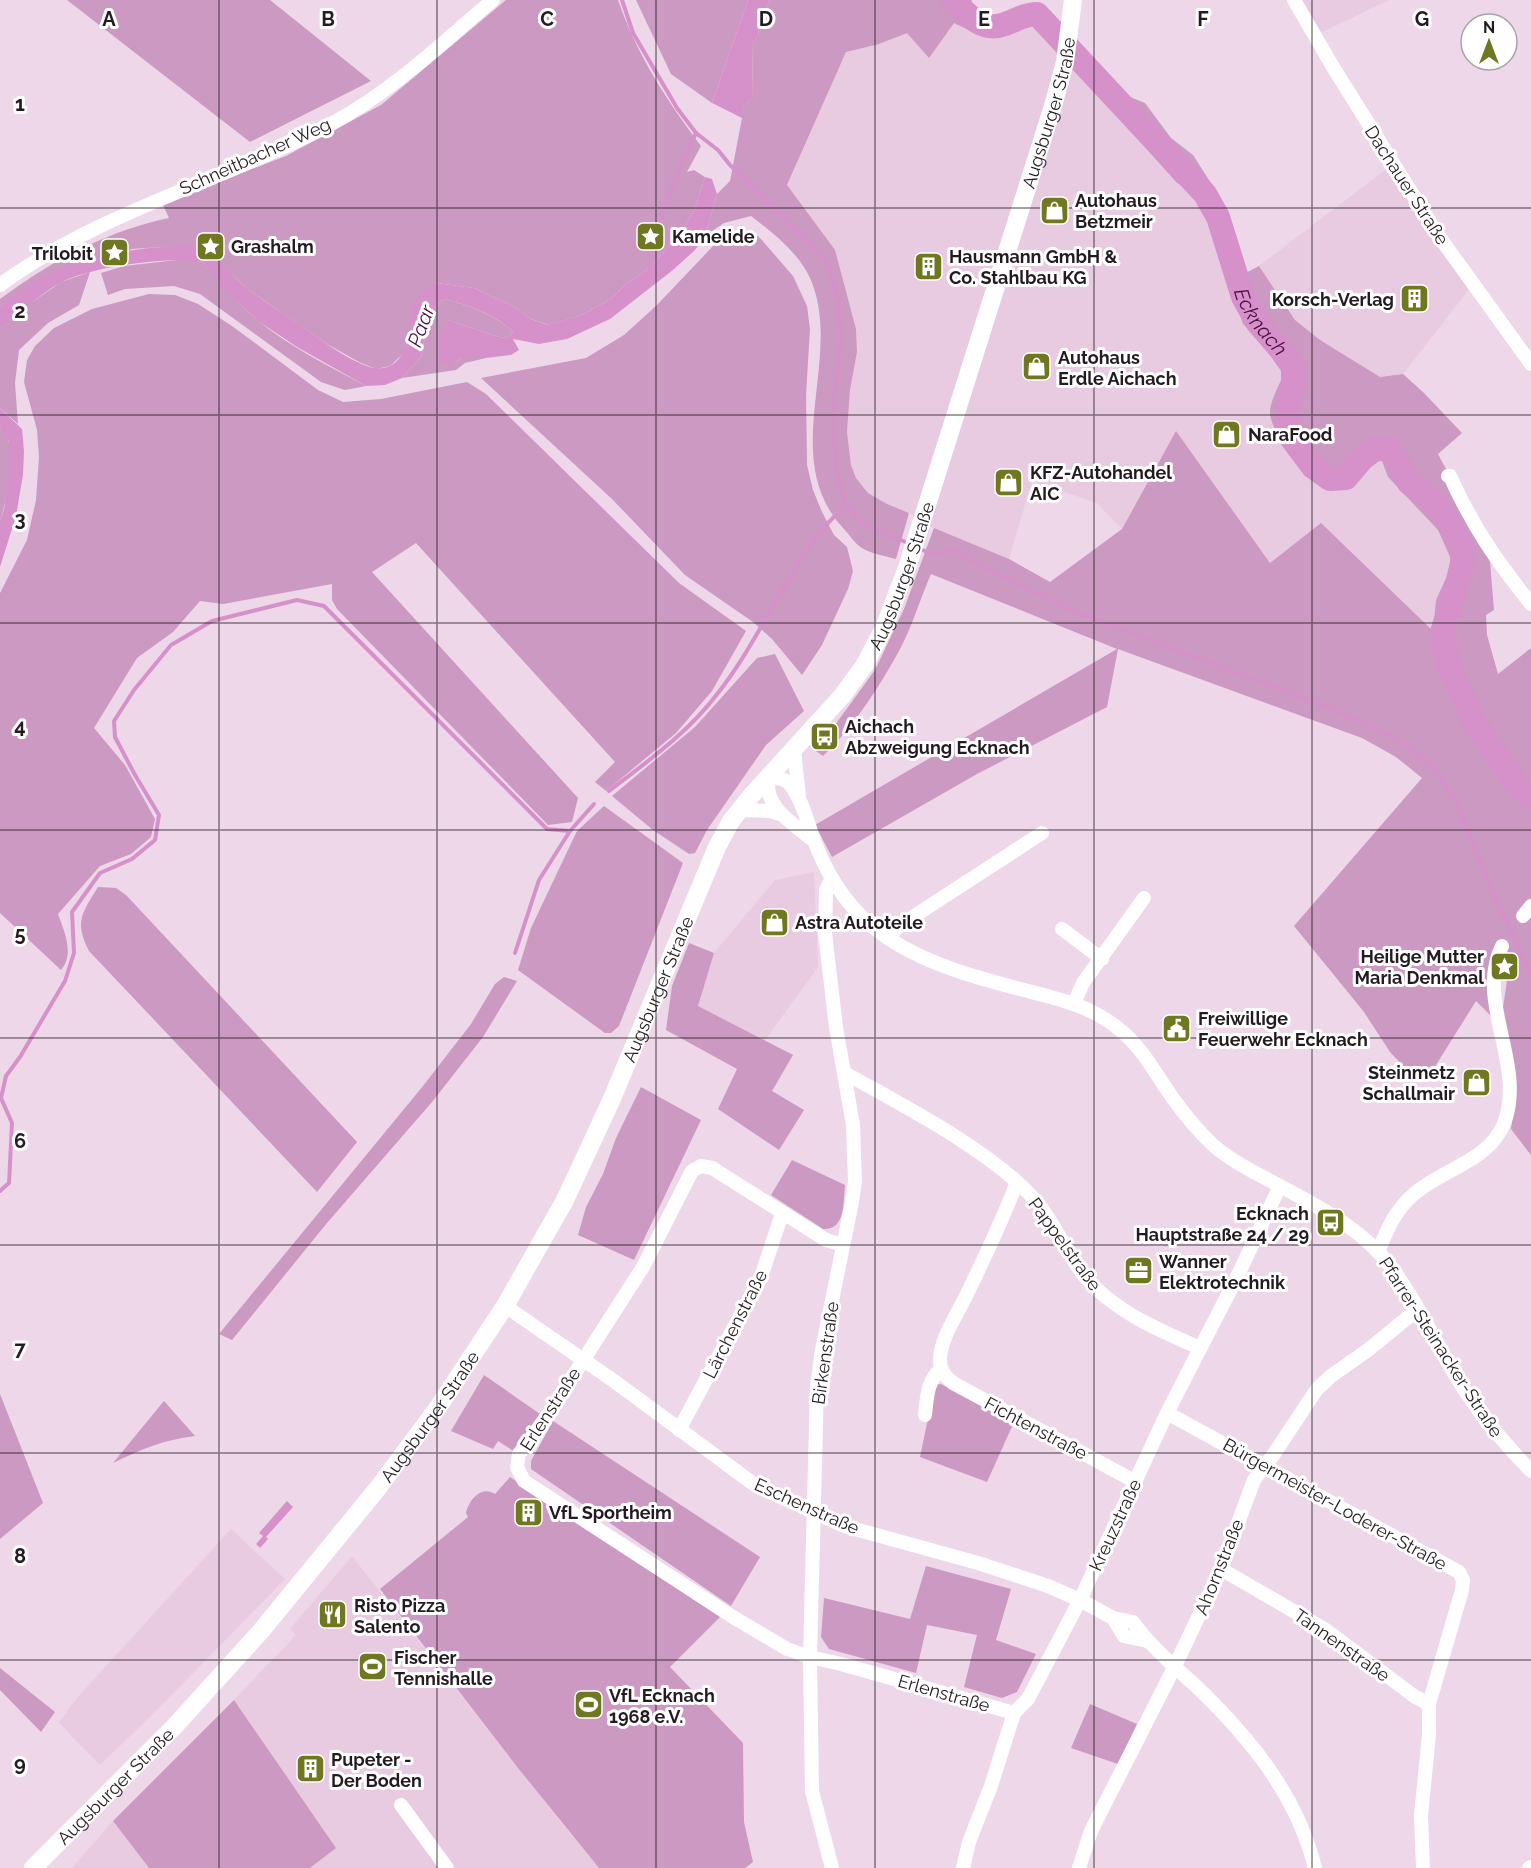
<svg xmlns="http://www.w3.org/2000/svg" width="1531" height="1868" viewBox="0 0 1531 1868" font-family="Raleway,sans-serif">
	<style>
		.built { fill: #e8cae1 }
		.green { fill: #cb99c1 }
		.water { fill: #d791ca }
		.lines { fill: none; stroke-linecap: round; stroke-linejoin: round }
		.stream { stroke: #d791ca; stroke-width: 4 }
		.river { stroke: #d791ca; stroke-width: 24 }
		.minor { stroke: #fff; stroke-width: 14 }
		.major { stroke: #fff; stroke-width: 18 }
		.grid { fill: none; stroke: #231b21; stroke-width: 1.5; stroke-opacity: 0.55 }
		.labels { text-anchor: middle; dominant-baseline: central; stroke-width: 6; stroke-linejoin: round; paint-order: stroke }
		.street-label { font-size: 18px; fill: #231b21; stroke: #fff }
		.poi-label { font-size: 18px; font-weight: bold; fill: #231b21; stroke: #fff; text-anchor: start }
		.water-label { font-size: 20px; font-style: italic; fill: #4c0d44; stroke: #fff }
		.grid-label { font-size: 20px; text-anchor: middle; font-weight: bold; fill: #231b21; stroke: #fff; stroke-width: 6; stroke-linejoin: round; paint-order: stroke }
	</style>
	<rect width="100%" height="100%" fill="#eed7e9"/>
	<g class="built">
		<polygon points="1300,0 1389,0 1322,32 1308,16"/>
		<polygon points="1027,17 1033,17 1054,39 1074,68 1177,183 1198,193 1243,324 1269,350 1280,358 1285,372 1270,411 1277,433 1298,460 1334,489 1354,482 1371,462 1382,460 1388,477 1438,530 1451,558 1446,578 1436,600 1433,632 1321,523 1270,563 1176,432 1122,529 1097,503 1032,481 1009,559 934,528 909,513 887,504 868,493 856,478 851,465 847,432 850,390 857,352 856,329 787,186 846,52 879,44 907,32 954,23 987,35 1007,29"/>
		<polygon points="1388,168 1433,240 1470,288 1403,374 1380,377 1320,340 1295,320 1259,266"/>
		<polygon points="814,872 818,967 765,1040 698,1006 714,953 775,880"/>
		<polygon points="231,1529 285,1579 152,1715 100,1765 59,1723 77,1698"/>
		<polygon points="352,1556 563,1825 599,1868 310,1868 336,1848 234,1700 296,1635 290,1629"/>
		<polygon points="113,1821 149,1868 72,1868"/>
	</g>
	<g class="green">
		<polygon points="67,0 270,0 371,81 250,142"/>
		<path d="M506,0h112c19,55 49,101 83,146l-14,26 7,-2 11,7 -10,32 -11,18 -33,40 -26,18 -13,13 -30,17 -33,10 -18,-6 -17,-12 -40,-19 -38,-5 -28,53 -4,17 -14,13 -14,3 -17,-7 -32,-18 -78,-54 -40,-36 -12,-7 -20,-1 -45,3 -126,54 -6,5v-9c51,-38 107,-68 169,-81l-7,-15 124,-47 95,-51z"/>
		<polygon points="636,0 748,0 712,103 671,74"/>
		<path d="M770,0h202l-3,8c30,37 47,-8 67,1 7,4 15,13 21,19l-3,11 -21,-22c-16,-1 -29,18 -46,18 -10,0 -24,-8 -33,-12l-25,35 -22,-25 -28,11 -33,8 -59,133 48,65 21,79 1,23 -7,38 -3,42 4,33 5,13 12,15 19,11 22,9 -13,46c-10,-3 -25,-5 -34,-11 -7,-4 -13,-14 -19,-20 -66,-72 2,-171 -33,-250 -12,-26 -37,-45 -59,-62l-27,7 -19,13 12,-42 13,-13 12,-63v-11l11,-9 -1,-54 6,-7 2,-16z"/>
		<path d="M1079,43l51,54 15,6 26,35 22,17 23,36 9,26 15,59 19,-10 36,54 25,20 60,37 23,-3 21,19 38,40 -24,21 51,96 5,60 -8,5 1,20 11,39 33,-26v250l-2,3h2v254l-20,-26 3,-25 -12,-90 6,-40 -12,-26c-11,15 -4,52 -2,71l-18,-18 -50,80 -17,-9 -19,-20 -26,-40 -70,-86 128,-148 -26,-21 -34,-19 -244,-89 -11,58 -130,67 -145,83 -17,-32 302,-176 -186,-75c-11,25 -19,53 -32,77 -20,36 -46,77 -76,105l-7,-5 59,-81 29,-61 30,-81 75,31 41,23 72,-53 54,-98 94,132 51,-40 112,108 3,-31 10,-22 5,-19 -13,-29 -50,-53 -6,-16 -11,1 -17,20 -20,7c-20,-16 -64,-50 -64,-78 1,-12 10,-28 15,-39l-5,-14 -11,-8 -26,-26 -45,-131 -21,-10 -103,-115z"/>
		<polygon points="750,230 761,239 793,276 807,306 810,329 806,395 807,465 813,490 822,512 834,535 847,547 853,571 848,589 822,645 802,675 772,639 753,622 685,575 612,499 481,378 586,358 624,335 657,305 715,244 729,232"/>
		<path d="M186,259l16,3c17,20 34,39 54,57 32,27 73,47 110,67l-21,4 -24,-8 -121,-88 -26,-8 -49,3 -17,6 -7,-22 23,-7z"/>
		<polygon points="90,272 79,305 48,323 19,350 15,383 18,424 0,408 0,328 27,306 61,282"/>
		<path d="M149,294l26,1 23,9 34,22 86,64 25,12 38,-3 86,-17 19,12 193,189 67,48 -34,60 -36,42 -70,58 -11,-9 20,-20 -199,-219 -44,29 206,226 -6,24 -24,3 -211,-216 -5,-9v-16l-109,20 -23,-3 -27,31 -36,26 -43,70 31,37 30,54 -4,18 -20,17 -31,12 -42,48c6,17 17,40 3,56l-61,-57v-320l27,-53 9,-40 3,-43 -2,-27 -13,-48 3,-22 8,-14 19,-18 38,-19z"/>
		<path d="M444,299c24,6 50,15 69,33l-5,6 -9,-1 -52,-17 7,43 8,-5h24l-21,5 -9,7 -54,8 19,-21 9,-46z"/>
		<path d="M0,427c3,4 6,8 8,12 8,18 -2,64 -8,82z"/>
		<polygon points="775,654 804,711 766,745 707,830 695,853 689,854 653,830 612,796 695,727 757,658"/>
		<polygon points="604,806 683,863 619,1026 611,1033 605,1033 518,970 531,928 577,831"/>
		<path d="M98,887l18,1 10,7 231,247 -40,50 -228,-241c-15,-29 -7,-38 9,-64z"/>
		<polygon points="689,943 714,953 698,1006 793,1055 772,1091 804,1110 779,1150 718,1109 737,1069 666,1030 672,986"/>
		<polygon points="504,977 517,981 483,1037 432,1102 327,1223 232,1340 219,1334 423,1086 471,1024 495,984"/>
		<polygon points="641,1087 701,1120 634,1260 578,1235 586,1207 603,1174 616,1138"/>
		<path d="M792,1160l53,25c-2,17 1,45 -22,44l-52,-34z"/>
		<polygon points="484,1375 540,1414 515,1452 498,1441 493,1449 451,1431"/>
		<polygon points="941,1384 1014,1422 987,1482 920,1457 935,1385"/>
		<polygon points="0,1394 43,1503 0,1539"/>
		<path d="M164,1401l31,35c-32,4 -53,13 -82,27z"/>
		<polygon points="553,1421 760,1557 731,1606 531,1469 531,1461"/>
		<path d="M510,1477l210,140 -50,50 73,76 1,79 9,40 -8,6h-146l-81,-100 -138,-179 88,-72 -2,-4c3,-13 15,-28 29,-19z"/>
		<polygon points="926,1566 1011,1589 996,1640 1036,1654 1017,1692 1002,1698 964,1687 977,1635 927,1625 916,1673 829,1649 821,1637 824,1598 910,1619"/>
		<polygon points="0,1668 55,1712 41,1732 0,1690"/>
		<polygon points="234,1700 336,1848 310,1868 149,1868 113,1821"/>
		<polygon points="1090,1704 1137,1724 1118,1764 1071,1748"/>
	</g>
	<g class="water">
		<polygon points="748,0 770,0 760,21 758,37 752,44 753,98 742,107 742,118 712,103"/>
		<path d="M705,177l7,2 5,15 -12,42 -10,14 -22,20 -63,49 -43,20 -28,5 -26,-5 6,11 -8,5 -25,3h-24l-8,5h-15c-2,-15 1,-29 8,-43l52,17 9,1 5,-6c-18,-18 -45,-27 -69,-33l-14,12 -9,46 -19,21 -17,7 -19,1 -69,-39 -39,-26 -35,-33 -21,-26c-32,-6 -113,5 -142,21 -22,12 -39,31 -60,45v-20c43,-41 104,-57 162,-61 10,-1 26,-4 36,0 16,7 35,30 49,41 13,11 30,21 44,31 26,17 52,40 82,49 4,1 13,0 17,-2 27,-15 13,-53 31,-73 3,-4 10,-7 15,-10l38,5 40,19 17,12 17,6 34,-10 30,-17 13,-13 26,-18 33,-40 11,-18z"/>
		<polygon points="0,408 22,429 24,451 23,475 16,516 0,567 0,521 4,509 10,469 9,441 0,427"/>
		<polygon points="287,1501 293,1507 266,1537 268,1539 260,1548 256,1544 263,1536 259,1533"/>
	</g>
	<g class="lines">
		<g class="stream">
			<polyline points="622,0 633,33 677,108 696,133 718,150 730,165 824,257 830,270 839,307 841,338 833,408 836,470 846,504 862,523 910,544"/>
			<polyline points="650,271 652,250 659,224 685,156 696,133"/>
			<polyline points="920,549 930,553 941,553 950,550 960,553 982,566 1076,612 1335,710 1392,736 1432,765 1458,805 1490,886 1531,975"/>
			<path d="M609,791c39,-30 79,-58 109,-98 37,-47 60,-103 95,-151 9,-14 22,-26 33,-38"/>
			<polyline points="515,953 539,880 570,831 594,804"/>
			<polyline points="0,1191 9,1183 12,1123 1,1098 6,1076 20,1057 65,981 74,953 72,912 100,873 132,859 155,840 159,815 135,775 115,737 114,721 134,690 171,645 212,621 297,600 324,606 547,829 570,831"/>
		</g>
		<path class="river" id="s1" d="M953,0c15,15 29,33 52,24 12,-4 19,-10 32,-10l168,180 13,23 25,80 14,25 24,28 12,17v21l-5,16 -2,27 27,36 17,12 16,-1 16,-19 14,-11 15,2 18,33 20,14 17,20 16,31v15l-3,15 -17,54 6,32 27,59 43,63 13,11"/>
		<g class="minor">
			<polyline points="1294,0 1333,67 1438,235 1531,364"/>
			<path d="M0,285c101,-74 221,-103 331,-161 60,-32 110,-80 162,-124"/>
			<path d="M1448,476h2c23,51 46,84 81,128"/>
			<polyline points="794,750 799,796"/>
			<polyline points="740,810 770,811 780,814"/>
			<path d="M814,841c-20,-17 -52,-34 -45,-64 10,0 18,2 23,10 11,15 15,34 21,50 11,33 32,67 59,89 40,34 98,50 148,63 35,9 70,16 99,40 23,18 36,44 53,68 12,17 26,34 42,49 19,16 42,27 64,39 41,22 85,44 113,82 26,34 44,75 66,111 21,35 46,64 74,93"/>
			<polyline points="832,878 826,890 825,933 836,1027 853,1125 855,1181 852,1202 822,1350 817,1386 810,1657 812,1791 832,1868"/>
			<polyline points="1523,916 1531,906"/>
			<polyline points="1062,929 1102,959"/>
			<polyline points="887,937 902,924 1042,833"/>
			<polyline points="1074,1003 1083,983 1144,898"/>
			<path d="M845,1073c58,33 146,77 190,127 19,21 30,50 47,73 29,37 76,57 118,75"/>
			<path d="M1017,1182c-15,39 -33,77 -51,114 -9,19 -26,43 -26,64 0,11 6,17 13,23l183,99"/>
			<polyline points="843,1245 826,1240 712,1168 701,1166 692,1171 643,1267 548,1415 519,1454 517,1467 524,1481 733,1617 787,1649 810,1657 841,1664 1014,1713"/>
			<path d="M1378,1252c9,-22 17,-42 36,-58 28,-25 77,-33 91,-73 20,-59 -30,-120 -3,-175"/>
			<path d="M505,1306l109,75 141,104 89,41 134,37 70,23 32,14 33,18 20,4c18,25 41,44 64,65 53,51 100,108 118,181"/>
			<polyline points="1167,1413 1459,1572 1463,1580 1462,1590 1429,1704 1429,1735 1421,1815 1423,1868"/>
			<path d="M925,1415c2,-18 2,-34 16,-46"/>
			<polyline points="679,1430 761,1277 782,1214"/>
			<polyline points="1221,1569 1326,1630 1414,1696 1429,1704"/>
			<polyline points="1113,1618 1124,1636 1147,1641"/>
			<polyline points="401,1805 447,1868"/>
			<polyline points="963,1868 969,1842 991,1786 1014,1713 1028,1699 1080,1600 1167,1413 1237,1277 1280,1186"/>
			<polyline points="1079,1868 1091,1831 1175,1666 1221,1569 1254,1480 1274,1454 1317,1389 1331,1376 1368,1350 1417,1310"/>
			<polyline points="1529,1868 1531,1867"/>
		</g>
		<path class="major" id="s2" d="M33,1868l140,-140 88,-97 117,-143 61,-82 66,-100 60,-106 46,-99 106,-254 14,-26 20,-25 91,-100 22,-30 20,-38 24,-63 145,-459 12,-44 8,-62"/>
	</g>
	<path class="grid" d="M219,0v1868M437,0v1868M656,0v1868M875,0v1868M1094,0v1868M1312,0v1868M0,208h1531M0,415h1531M0,623h1531M0,830h1531M0,1038h1531M0,1245h1531M0,1453h1531M0,1660h1531"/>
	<defs>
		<symbol id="shop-square" viewBox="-11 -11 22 22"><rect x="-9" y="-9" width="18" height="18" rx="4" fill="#707721" stroke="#fff"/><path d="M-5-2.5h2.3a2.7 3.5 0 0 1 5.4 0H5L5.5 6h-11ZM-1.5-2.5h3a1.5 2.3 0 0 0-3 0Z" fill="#fff"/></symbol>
		<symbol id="sight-square" viewBox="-11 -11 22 22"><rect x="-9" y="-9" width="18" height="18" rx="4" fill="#707721" stroke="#fff"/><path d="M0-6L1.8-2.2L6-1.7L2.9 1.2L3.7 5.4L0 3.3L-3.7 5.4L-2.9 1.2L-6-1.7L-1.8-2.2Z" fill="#fff"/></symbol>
		<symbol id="building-square" viewBox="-11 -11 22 22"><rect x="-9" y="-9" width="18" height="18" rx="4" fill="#707721" stroke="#fff"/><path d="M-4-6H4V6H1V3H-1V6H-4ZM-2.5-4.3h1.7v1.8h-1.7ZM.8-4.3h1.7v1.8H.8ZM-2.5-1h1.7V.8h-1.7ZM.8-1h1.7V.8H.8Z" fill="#fff"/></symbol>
		<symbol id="bus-square" viewBox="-11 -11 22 22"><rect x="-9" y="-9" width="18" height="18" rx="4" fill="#707721" stroke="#fff"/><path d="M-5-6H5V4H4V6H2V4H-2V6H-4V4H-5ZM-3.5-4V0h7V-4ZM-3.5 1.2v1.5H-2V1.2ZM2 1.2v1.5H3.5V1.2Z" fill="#fff"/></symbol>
		<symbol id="civic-square" viewBox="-11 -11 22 22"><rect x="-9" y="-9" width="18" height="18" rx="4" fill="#707721" stroke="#fff"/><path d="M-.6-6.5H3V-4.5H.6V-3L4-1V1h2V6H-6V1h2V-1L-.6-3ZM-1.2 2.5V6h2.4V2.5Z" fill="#fff"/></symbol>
		<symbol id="office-square" viewBox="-11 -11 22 22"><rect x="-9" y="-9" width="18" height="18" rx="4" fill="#707721" stroke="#fff"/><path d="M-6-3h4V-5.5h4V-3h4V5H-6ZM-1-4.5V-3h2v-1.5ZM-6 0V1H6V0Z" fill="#fff"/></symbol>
		<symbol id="restaurant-square" viewBox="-11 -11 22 22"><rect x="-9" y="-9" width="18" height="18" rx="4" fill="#707721" stroke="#fff"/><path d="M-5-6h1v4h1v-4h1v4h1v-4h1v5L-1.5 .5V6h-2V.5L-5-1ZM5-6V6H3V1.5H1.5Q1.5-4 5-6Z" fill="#fff"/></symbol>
		<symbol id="stadium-square" viewBox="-11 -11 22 22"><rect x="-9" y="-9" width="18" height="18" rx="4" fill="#707721" stroke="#fff"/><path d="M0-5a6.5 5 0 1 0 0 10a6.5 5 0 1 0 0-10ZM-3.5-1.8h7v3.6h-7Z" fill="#fff"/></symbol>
	</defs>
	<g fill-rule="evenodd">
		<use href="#shop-square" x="1038" y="194" width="33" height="33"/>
		<use href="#sight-square" x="634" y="220" width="33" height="33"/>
		<use href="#sight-square" x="194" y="230" width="33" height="33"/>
		<use href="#sight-square" x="98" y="236" width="33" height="33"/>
		<use href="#building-square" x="912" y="250" width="33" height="33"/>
		<use href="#building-square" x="1398" y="282" width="33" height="33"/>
		<use href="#shop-square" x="1020" y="350" width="33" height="33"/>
		<use href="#shop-square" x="1210" y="418" width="33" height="33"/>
		<use href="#shop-square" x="992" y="466" width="33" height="33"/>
		<use href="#bus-square" x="808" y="720" width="33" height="33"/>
		<use href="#shop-square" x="758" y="906" width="33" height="33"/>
		<use href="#sight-square" x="1488" y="950" width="33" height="33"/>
		<use href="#civic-square" x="1160" y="1012" width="33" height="33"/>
		<use href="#shop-square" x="1460" y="1066" width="33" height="33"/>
		<use href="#bus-square" x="1314" y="1206" width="33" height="33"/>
		<use href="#office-square" x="1122" y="1254" width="33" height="33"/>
		<use href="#building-square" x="512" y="1496" width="33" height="33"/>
		<use href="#restaurant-square" x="316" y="1598" width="33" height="33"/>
		<use href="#stadium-square" x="356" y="1650" width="33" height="33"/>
		<use href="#stadium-square" x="572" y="1688" width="33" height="33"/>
		<use href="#building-square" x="294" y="1752" width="33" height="33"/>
	</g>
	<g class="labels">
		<g class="street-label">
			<text stroke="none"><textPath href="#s2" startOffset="2060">Augsburger Straße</textPath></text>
			<text transform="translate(255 156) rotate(-24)">Schneitbacher Weg</text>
			<text transform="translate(1407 185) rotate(57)">Dachauer Straße</text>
			<text stroke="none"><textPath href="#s2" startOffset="1574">Augsburger Straße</textPath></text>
			<text stroke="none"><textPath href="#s2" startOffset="1088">Augsburger Straße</textPath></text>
			<text transform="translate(1065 1244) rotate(54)">Pappelstraße</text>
			<text transform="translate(735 1324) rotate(-63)">Lärchenstraße</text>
			<text transform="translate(1441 1347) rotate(57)">Pfarrer-Steinacker-Straße</text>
			<text transform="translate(825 1353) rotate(-82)">Birkenstraße</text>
			<text transform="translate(550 1409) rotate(-57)">Erlenstraße</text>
			<text stroke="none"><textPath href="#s2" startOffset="602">Augsburger Straße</textPath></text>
			<text transform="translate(1036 1428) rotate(28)">Fichtenstraße</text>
			<text transform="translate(1335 1504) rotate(29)">Bürgermeister-Loderer-Straße</text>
			<text transform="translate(807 1506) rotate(24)">Eschenstraße</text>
			<text transform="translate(1115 1525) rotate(-65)">Kreuzstraße</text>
			<text transform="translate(1219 1567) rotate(-68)">Ahornstraße</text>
			<text transform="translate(1342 1645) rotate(35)">Tannenstraße</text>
			<text transform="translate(944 1693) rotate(16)">Erlenstraße</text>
			<text stroke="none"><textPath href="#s2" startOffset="116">Augsburger Straße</textPath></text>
		</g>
		<g class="poi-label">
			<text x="1075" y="200">Autohaus<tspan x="1075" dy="21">Betzmeir</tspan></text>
			<text x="672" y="236">Kamelide</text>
			<text x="231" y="246">Grashalm</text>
			<text x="93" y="253" text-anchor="end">Trilobit</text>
			<text x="949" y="256">Hausmann GmbH &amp;<tspan x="949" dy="21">Co. Stahlbau KG</tspan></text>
			<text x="1394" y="299" text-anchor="end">Korsch-Verlag</text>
			<text x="1058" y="357">Autohaus<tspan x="1058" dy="21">Erdle Aichach</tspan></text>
			<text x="1248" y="434">NaraFood</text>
			<text x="1030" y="472">KFZ-Autohandel<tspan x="1030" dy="21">AIC</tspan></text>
			<text x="845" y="726">Aichach<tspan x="845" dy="21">Abzweigung Ecknach</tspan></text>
			<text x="795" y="922">Astra Autoteile</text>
			<text x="1484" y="956" text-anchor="end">Heilige Mutter<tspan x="1484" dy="21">Maria Denkmal</tspan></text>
			<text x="1198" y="1018">Freiwillige<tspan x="1198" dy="21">Feuerwehr Ecknach</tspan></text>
			<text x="1455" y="1072" text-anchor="end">Steinmetz<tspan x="1455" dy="21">Schallmair</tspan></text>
			<text x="1309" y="1213" text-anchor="end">Ecknach<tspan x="1309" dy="21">Hauptstraße 24 / 29</tspan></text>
			<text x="1159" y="1261">Wanner<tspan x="1159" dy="21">Elektrotechnik</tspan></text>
			<text x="549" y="1512">VfL Sportheim</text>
			<text x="354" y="1605">Risto Pizza<tspan x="354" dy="21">Salento</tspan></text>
			<text x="394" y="1657">Fischer<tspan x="394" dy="21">Tennishalle</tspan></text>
			<text x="609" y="1695">VfL Ecknach<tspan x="609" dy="21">1968 e.V.</tspan></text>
			<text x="331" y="1759">Pupeter -<tspan x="331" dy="21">Der Boden</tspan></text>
		</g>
		<g class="water-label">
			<text stroke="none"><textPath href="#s1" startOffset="482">Ecknach</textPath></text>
			<text transform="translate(421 326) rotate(-70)">Paar</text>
		</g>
	</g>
	<g class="grid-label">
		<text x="109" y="26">A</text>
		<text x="328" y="26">B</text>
		<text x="547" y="26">C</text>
		<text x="766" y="26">D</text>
		<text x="984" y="26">E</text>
		<text x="1203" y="26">F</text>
		<text x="1422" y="26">G</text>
		<text x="20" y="111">1</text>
		<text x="20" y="318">2</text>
		<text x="20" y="526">3</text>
		<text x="20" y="733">4</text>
		<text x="20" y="941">5</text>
		<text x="20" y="1148">6</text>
		<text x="20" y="1356">7</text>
		<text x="20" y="1563">8</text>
		<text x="20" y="1771">9</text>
	</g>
	<g transform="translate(1489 42)"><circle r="28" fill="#ffffff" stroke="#a7a4a6" stroke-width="1.5"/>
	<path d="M0-4.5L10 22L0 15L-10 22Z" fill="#707721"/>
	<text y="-9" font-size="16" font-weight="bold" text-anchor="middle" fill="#231b21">N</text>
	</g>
</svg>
